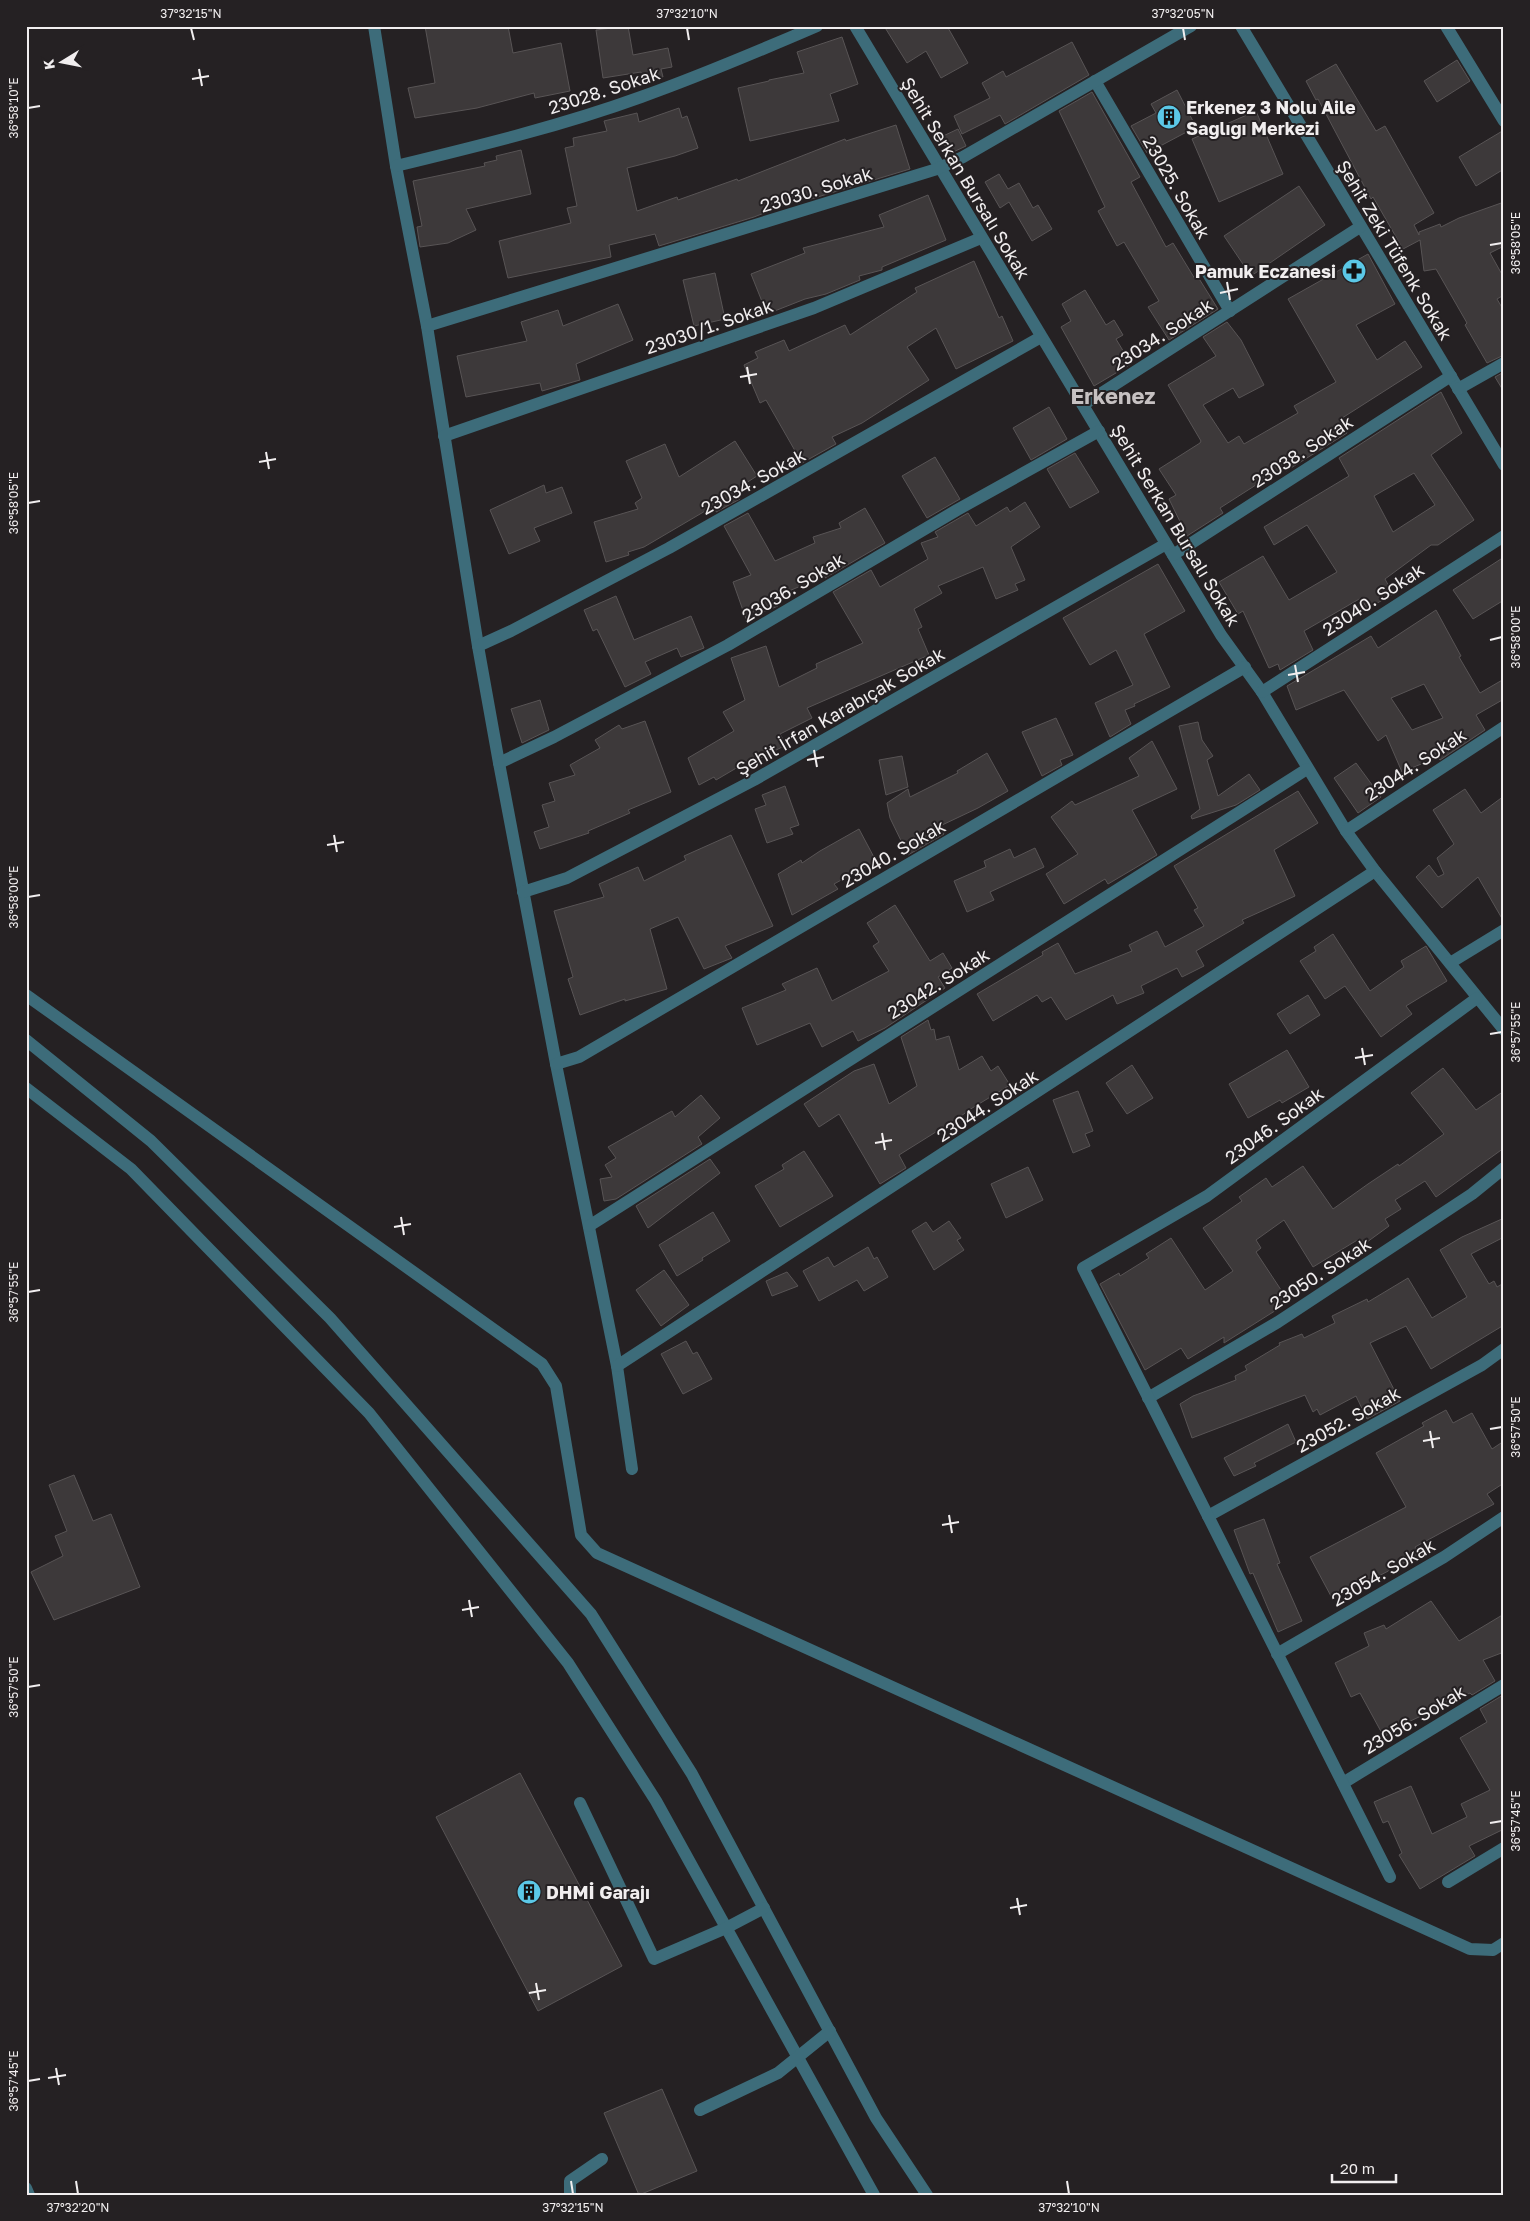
<svg xmlns="http://www.w3.org/2000/svg" width="1530" height="2221" viewBox="0 0 1530 2221" font-family="'Golos Text',sans-serif">
	<style>
		.building { fill: #3d393a; stroke: #585455; fill-rule: evenodd }
		.lines { fill: none; stroke-linecap: round; stroke-linejoin: round }
		.minor { stroke: #3d6c7a; stroke-width: 12 }
		.ticks { fill: none; stroke: #f1eeef; stroke-width: 2 }
		.labels { text-anchor: middle; dominant-baseline: central; stroke-width: 4; stroke-linejoin: round; paint-order: stroke }
		.street-label { font-size: 18px; fill: #f1eeef; stroke: #252123 }
		.poi-label { font-size: 18px; font-weight: bold; fill: #f1eeef; stroke: #252123; text-anchor: start }
		.district-label { font-size: 22px; font-weight: bold; fill: #c6c1c2; stroke: #252123 }
		.neatline { fill: none; stroke: #f1eeef; stroke-width: 2 }
		.ticks-label { font-size: 12px; text-anchor: middle; fill: #f1eeef }
	</style>
	<rect width="100%" height="100%" fill="#252123"/>
	<g class="building">
		<polygon points="425,26 508,26 513,53 561,43 570,91 535,98 534,93 477,108 415,118 408,88 435,83"/>
		<polygon points="628,26 633,55 668,48 672,67 661,69 663,77 643,81 641,72 603,78 596,30"/>
		<polygon points="884,26 947,26 968,63 941,78 926,51 907,63"/>
		<polygon points="842,37 858,84 830,94 839,121 750,141 738,88 769,81 769,80 804,73 797,52"/>
		<polygon points="1072,42 1089,75 1005,124 1000,115 962,134 954,116 990,98 982,83 1003,71 1006,77"/>
		<polygon points="1457,60 1470,81 1437,102 1424,81"/>
		<polygon points="1336,64 1376,131 1385,126 1434,213 1414,225 1419,235 1419,232 1440,224 1441,227 1459,218 1504,202 1504,246 1490,253 1504,278 1504,295 1497,299 1504,311 1504,355 1487,363 1465,325 1467,323 1436,269 1424,271 1420,240 1403,249 1373,197 1371,199 1318,99 1316,100 1306,81"/>
		<polygon points="1177,90 1196,127 1147,153 1131,126 1156,113 1151,104"/>
		<polygon points="1092,92 1140,177 1131,182 1166,247 1173,243 1195,279 1198,277 1218,309 1169,340 1148,307 1159,301 1124,242 1117,246 1098,211 1105,207 1059,111"/>
		<polygon points="679,108 682,118 687,116 698,148 675,156 627,168 637,211 677,197 678,200 737,179 738,181 845,139 846,141 896,125 910,169 811,199 810,195 754,217 659,246 655,234 609,245 611,257 508,278 499,241 571,223 567,208 577,206 565,148 574,146 573,138 607,131 604,121 637,113 639,122"/>
		<polygon points="1256,111 1283,174 1219,202 1192,139"/>
		<polygon points="958,129 966,146 949,154 941,137"/>
		<polygon points="1504,130 1504,169 1476,186 1459,157"/>
		<polygon points="521,150 531,194 466,209 476,230 448,243 420,247 417,227 422,226 413,181 485,166 484,163 497,160 496,156"/>
		<polygon points="999,174 1008,189 1019,183 1033,208 1038,205 1052,229 1032,241 1009,202 1000,208 985,182"/>
		<polygon points="1299,186 1325,225 1251,276 1224,236"/>
		<polygon points="928,195 946,240 882,267 882,270 859,276 860,280 826,294 805,299 767,314 751,274 805,253 803,248 884,227 879,215"/>
		<polygon points="1368,254 1395,304 1356,325 1377,360 1405,341 1422,367 1339,420 1347,433 1286,471 1284,467 1220,508 1223,513 1187,536 1169,499 1176,495 1159,469 1200,443 1201,441 1168,385 1216,356 1203,337 1227,322 1241,340 1264,385 1239,398 1233,388 1203,405 1228,443 1239,436 1244,444 1298,413 1294,406 1336,382 1288,299"/>
		<polygon points="974,261 999,318 1002,316 1013,341 956,369 936,328 907,347 929,380 862,423 832,437 836,444 802,463 766,400 760,403 744,365 758,358 755,352 784,340 789,351 845,325 850,335 917,292 915,288"/>
		<polygon points="715,273 725,319 694,326 683,280"/>
		<polygon points="1085,290 1106,325 1114,320 1123,335 1116,339 1131,364 1094,386 1061,327 1071,321 1062,304"/>
		<polygon points="618,304 633,340 576,364 580,380 542,391 540,383 466,397 457,356 527,341 521,322 558,310 563,326"/>
		<polygon points="1504,372 1504,392 1495,377"/>
		<path d="M1441,392l21,41 -31,22 43,65 -36,25h-7l-46,34 8,15 -26,15 -6,-11 -57,33 9,19 -33,20 -2,-6 -9,4 -26,-57 -5,3 -19,-32 44,-26 26,44 48,-28 -30,-47 -33,20 -10,-18 85,-51 -10,-18zM1414,473l21,32 -42,27 -19,-36z"/>
		<polygon points="1049,407 1067,439 1031,460 1013,428"/>
		<polygon points="735,441 757,476 735,490 740,499 716,512 712,507 644,547 628,552 629,555 606,562 594,522 638,509 635,503 642,498 626,461 665,444 679,477"/>
		<polygon points="1075,453 1099,492 1070,508 1047,469"/>
		<polygon points="935,457 960,499 927,518 902,476"/>
		<polygon points="544,485 546,493 562,487 572,513 534,528 540,541 509,554 490,510"/>
		<polygon points="1025,502 1040,527 1011,547 1025,580 1015,584 1018,590 996,599 983,567 938,586 942,593 914,609 922,627 918,629 929,655 807,708 812,718 780,734 786,745 751,763 750,760 716,780 714,777 699,785 688,758 734,731 723,712 745,700 731,658 766,646 779,687 817,668 816,664 863,643 833,592 871,570 880,587 928,559 921,543 938,537 935,532 961,517 968,513 976,526 1007,507 1010,512"/>
		<polygon points="865,508 885,543 825,578 824,576 775,597 778,606 746,619 733,582 751,575 724,526 748,513 775,561 815,543 813,537 841,528 839,523"/>
		<polygon points="1504,557 1504,600 1473,619 1453,590"/>
		<polygon points="1158,564 1185,611 1144,634 1170,687 1134,704 1135,706 1125,710 1131,724 1110,737 1095,703 1133,685 1116,650 1090,665 1063,618"/>
		<polygon points="616,596 634,640 691,616 704,648 681,657 677,648 645,662 651,674 625,687 597,629 593,631 584,610"/>
		<path d="M1436,610l25,46 -2,1 21,36 24,-14v20l-28,16 9,15 -45,30 -2,-3 -36,15 -16,-37 -8,6 -34,-51 -48,20 -9,-24 84,-50 7,12zM1424,684l19,34 -31,12 -21,-32z"/>
		<polygon points="540,700 549,730 522,743 511,709"/>
		<polygon points="1056,718 1073,755 1060,760 1062,765 1042,776 1022,732"/>
		<polygon points="645,721 671,792 628,810 630,813 588,831 589,833 540,849 534,832 549,827 542,805 555,801 549,783 575,775 570,765 600,748 595,740 619,725 622,729"/>
		<polygon points="1198,722 1202,740 1213,756 1207,760 1218,796 1249,774 1260,790 1236,805 1192,819 1191,816 1200,809 1179,726"/>
		<polygon points="1152,741 1177,789 1132,810 1157,855 1108,884 1105,879 1064,904 1046,874 1078,854 1051,817 1072,801 1075,805 1139,776 1129,758"/>
		<polygon points="987,753 1008,791 978,808 940,826 944,834 908,855 890,818 887,803 908,789 910,797 958,773 957,771"/>
		<polygon points="902,756 908,787 886,795 879,760"/>
		<polygon points="1356,763 1381,797 1358,813 1334,778"/>
		<polygon points="785,786 799,825 790,828 793,834 767,843 755,809 766,805 762,795"/>
		<polygon points="1465,789 1481,813 1504,796 1504,922 1478,877 1442,908 1416,877 1429,865 1438,877 1444,874 1437,858 1454,844 1433,810"/>
		<polygon points="1298,791 1318,823 1274,850 1295,896 1242,920 1244,923 1196,951 1204,966 1182,977 1177,968 1141,986 1144,993 1117,1004 1113,995 1066,1020 1051,997 1042,1002 1037,995 993,1021 977,994 1043,955 1042,952 1058,943 1075,974 1132,951 1129,945 1157,931 1165,947 1204,926 1194,910 1198,908 1174,866"/>
		<polygon points="859,829 876,861 834,884 838,889 792,915 778,874 801,860 802,863 820,851"/>
		<polygon points="731,835 773,926 725,946 732,958 704,969 678,917 650,929 667,989 625,1001 625,999 580,1015 568,979 573,977 554,911 604,897 599,884 638,867 644,881 686,860 684,856"/>
		<polygon points="1035,848 1044,867 990,892 994,900 967,912 954,881 986,867 984,861 1010,849 1014,858"/>
		<polygon points="895,905 930,961 943,953 952,968 938,977 945,988 885,1028 858,1041 853,1031 822,1047 810,1023 757,1045 742,1008 786,990 782,984 817,968 832,1001 889,971 873,946 879,942 867,923"/>
		<polygon points="1333,934 1370,991 1404,967 1401,961 1426,946 1447,981 1406,1006 1412,1014 1381,1037 1345,986 1325,999 1300,961 1316,951 1314,947"/>
		<polygon points="1308,995 1320,1015 1290,1034 1277,1014"/>
		<polygon points="928,1020 931,1030 934,1029 936,1040 949,1036 959,1070 982,1056 991,1071 998,1066 1010,1085 969,1110 948,1126 947,1125 899,1155 906,1168 880,1184 839,1114 819,1127 804,1104 854,1071 874,1064 889,1104 917,1086 901,1037"/>
		<polygon points="1287,1050 1309,1087 1282,1103 1280,1100 1248,1118 1229,1084"/>
		<polygon points="1132,1065 1153,1098 1127,1114 1106,1083"/>
		<polygon points="1443,1068 1476,1110 1504,1091 1504,1148 1436,1197 1425,1181 1395,1200 1401,1209 1385,1219 1389,1226 1363,1245 1359,1239 1313,1267 1284,1220 1256,1240 1261,1248 1256,1252 1289,1302 1224,1343 1224,1337 1188,1359 1181,1348 1145,1370 1100,1284 1119,1273 1120,1276 1149,1258 1146,1254 1171,1238 1205,1290 1233,1271 1203,1228 1242,1201 1239,1197 1266,1178 1272,1187 1303,1166 1333,1209 1368,1184 1398,1164 1399,1166 1444,1134 1411,1093"/>
		<polygon points="1078,1091 1093,1131 1085,1134 1090,1146 1073,1153 1053,1100"/>
		<polygon points="701,1095 720,1118 698,1137 702,1144 616,1199 604,1201 600,1179 612,1177 605,1165 616,1158 608,1147 672,1111 675,1117"/>
		<polygon points="804,1151 833,1196 780,1227 755,1186 784,1169 782,1165"/>
		<polygon points="710,1159 720,1173 648,1228 636,1206"/>
		<polygon points="1028,1167 1043,1200 1006,1218 991,1184"/>
		<polygon points="713,1212 730,1241 702,1258 703,1260 677,1276 659,1245"/>
		<polygon points="1504,1218 1504,1237 1471,1254 1489,1284 1494,1281 1497,1287 1504,1283 1504,1325 1431,1369 1406,1326 1370,1343 1400,1401 1367,1419 1356,1396 1320,1415 1317,1409 1313,1412 1305,1395 1192,1438 1180,1404 1193,1396 1236,1380 1235,1376 1247,1370 1245,1366 1280,1345 1279,1343 1302,1334 1304,1338 1335,1323 1332,1316 1367,1299 1368,1302 1408,1278 1432,1318 1467,1297 1440,1250 1462,1237"/>
		<polygon points="949,1221 961,1238 957,1240 964,1250 934,1270 912,1231 926,1222 933,1232"/>
		<polygon points="868,1247 874,1259 877,1257 888,1277 864,1291 857,1280 819,1301 803,1271 828,1257 834,1267"/>
		<polygon points="664,1270 689,1305 661,1326 636,1290"/>
		<polygon points="787,1272 798,1286 772,1296 766,1281"/>
		<polygon points="686,1341 693,1354 697,1352 712,1379 683,1394 661,1354"/>
		<polygon points="1446,1410 1453,1423 1472,1413 1492,1449 1504,1441 1504,1483 1487,1494 1494,1504 1415,1547 1419,1555 1371,1580 1370,1578 1332,1598 1310,1557 1406,1507 1376,1453 1424,1426 1422,1423"/>
		<polygon points="1288,1424 1296,1442 1254,1463 1256,1466 1234,1476 1224,1458"/>
		<polygon points="74,1475 93,1521 111,1514 140,1587 54,1620 31,1572 63,1556 55,1536 67,1531 49,1485"/>
		<polygon points="1264,1519 1280,1563 1277,1564 1302,1621 1278,1632 1253,1573 1250,1574 1234,1530"/>
		<polygon points="1431,1601 1459,1641 1504,1614 1504,1652 1483,1660 1495,1681 1472,1695 1470,1693 1404,1724 1384,1737 1360,1693 1351,1697 1335,1663 1369,1646 1364,1633 1384,1625 1386,1629"/>
		<polygon points="1503,1695 1504,1829 1469,1846 1475,1856 1420,1889 1399,1855 1402,1853 1388,1821 1383,1823 1374,1802 1411,1786 1432,1834 1467,1817 1461,1804 1490,1790 1460,1738 1487,1722 1480,1709"/>
		<polygon points="520,1773 622,1966 538,2011 436,1817"/>
		<polygon points="662,2089 697,2171 639,2195 604,2113"/>
	</g>
	<g class="lines">
		<g class="minor">
			<polyline points="374,26 396,166 427,326 478,646 499,763 556,1064 617,1366 632,1469"/>
			<polyline points="855,26 1221,635 1262,692 1346,831 1375,871 1504,1030"/>
			<polyline points="1241,26 1504,465"/>
			<polyline points="1446,26 1504,121"/>
			<polyline points="1095,81 1230,311"/>
			<path d="M396,166c82,-20 165,-40 245,-69 59,-21 118,-46 176,-71"/>
			<polyline points="427,326 937,169 963,157 1191,26"/>
			<polyline points="1458,389 1504,363"/>
			<polyline points="1083,405 1360,227"/>
			<polyline points="444,436 814,308 981,238"/>
			<polyline points="1173,555 1451,376"/>
			<polyline points="478,646 511,631 669,548 1041,337"/>
			<polyline points="1262,692 1504,536"/>
			<polyline points="499,763 554,737 728,645 957,510 1099,431"/>
			<polyline points="1346,831 1504,727"/>
			<polyline points="523,892 567,878 754,780 1166,544"/>
			<polyline points="1450,963 1504,930"/>
			<polyline points="26,995 542,1364 556,1386 581,1535 597,1553 1470,1949 1493,1950 1504,1943"/>
			<polyline points="26,1040 151,1141 330,1318 591,1614 692,1774 876,2118 927,2195"/>
			<polyline points="556,1064 579,1057 1245,667"/>
			<polyline points="26,1088 131,1169 369,1413 568,1663 656,1801 874,2195"/>
			<polyline points="589,1226 1307,769"/>
			<polyline points="617,1366 1375,871"/>
			<polyline points="1148,1398 1278,1322 1472,1194 1504,1168"/>
			<polyline points="1208,1516 1482,1365 1504,1349"/>
			<polyline points="1277,1654 1444,1557 1504,1517"/>
			<polyline points="1343,1783 1504,1685"/>
			<polyline points="580,1803 654,1959 726,1928 764,1908"/>
			<polyline points="1390,1877 1083,1268 1207,1196 1477,998"/>
			<polyline points="1448,1882 1504,1848"/>
			<polyline points="700,2110 778,2073 830,2031"/>
			<polyline points="26,2188 29,2195"/>
			<polyline points="570,2195 570,2181 602,2159"/>
		</g>
	</g>
	<path class="ticks" d="M191,28l3,12M687,28l2,12M1183,28l2,12M199,69l3,17M192,79l17,-3M28,108l12,-2M1490,245l12,-2M1227,282l3,18M1220,293l18,-4M747,367l3,17M740,377l17,-3M266,452l3,17M259,462l17,-3M28,503l12,-2M1490,640l12,-3M1295,665l3,17M1288,675l17,-3M814,750l3,17M807,760l17,-3M334,835l3,17M327,845l17,-3M28,897l12,-2M1490,1034l12,-2M1362,1048l3,17M1355,1058l18,-3M882,1133l3,17M875,1143l17,-3M401,1217l3,18M394,1227l17,-3M28,1292l12,-2M1490,1429l12,-2M1430,1431l3,17M1423,1441l17,-3M949,1515l3,18M942,1525l17,-3M469,1600l3,17M462,1610l17,-3M28,1687l12,-2M1490,1823l12,-2M1017,1898l3,17M1010,1908l17,-3M536,1983l3,17M529,1993l17,-3M56,2068l3,17M48,2078l18,-3M28,2081l12,-2M76,2181l2,13M571,2181l2,13M1067,2181l2,13"/>
	<defs>
		<symbol id="building-disc" viewBox="-11 -11 22 22"><circle r="9.5" fill="#5bc8e7" stroke="#252123"/><path d="M-4-6H4V6H1V3H-1V6H-4ZM-2.5-4.3h1.7v1.8h-1.7ZM.8-4.3h1.7v1.8H.8ZM-2.5-1h1.7V.8h-1.7ZM.8-1h1.7V.8H.8Z" fill="#111"/></symbol>
		<symbol id="pharmacy-disc" viewBox="-11 -11 22 22"><circle r="9.5" fill="#5bc8e7" stroke="#252123"/><path d="M-2-6h4v4h4v4h-4v4h-4v-4h-4v-4h4Z" fill="#111"/></symbol>
	</defs>
	<g fill-rule="evenodd">
		<use href="#building-disc" x="1155" y="103" width="28" height="28"/>
		<use href="#pharmacy-disc" x="1340" y="257" width="28" height="28"/>
		<use href="#building-disc" x="515" y="1878" width="28" height="28"/>
	</g>
	<g class="labels">
		<g class="street-label">
			<text transform="translate(604 90) rotate(-18)">23028. Sokak</text>
			<text transform="translate(966 178) rotate(59)">Şehit Serkan Bursalı Sokak</text>
			<text transform="translate(1177 187) rotate(60)">23025. Sokak</text>
			<text transform="translate(816 189) rotate(-17)">23030. Sokak</text>
			<text transform="translate(1395 250) rotate(59)">Şehit Zeki Tüfenk Sokak</text>
			<text transform="translate(709 326) rotate(-19)">23030/1. Sokak</text>
			<text transform="translate(1162 334) rotate(-33)">23034. Sokak</text>
			<text transform="translate(1302 451) rotate(-33)">23038. Sokak</text>
			<text transform="translate(753 481) rotate(-29)">23034. Sokak</text>
			<text transform="translate(1176 525) rotate(59)">Şehit Serkan Bursalı Sokak</text>
			<text transform="translate(793 587) rotate(-31)">23036. Sokak</text>
			<text transform="translate(1373 599) rotate(-33)">23040. Sokak</text>
			<text transform="translate(840 711) rotate(-30)">Şehit İrfan Karabıçak Sokak</text>
			<text transform="translate(1415 764) rotate(-33)">23044. Sokak</text>
			<text transform="translate(893 853) rotate(-30)">23040. Sokak</text>
			<text transform="translate(938 983) rotate(-32)">23042. Sokak</text>
			<text transform="translate(987 1105) rotate(-33)">23044. Sokak</text>
			<text transform="translate(1274 1125) rotate(-36)">23046. Sokak</text>
			<text transform="translate(1320 1273) rotate(-33)">23050. Sokak</text>
			<text transform="translate(1348 1419) rotate(-29)">23052. Sokak</text>
			<text transform="translate(1383 1572) rotate(-30)">23054. Sokak</text>
			<text transform="translate(1414 1719) rotate(-31)">23056. Sokak</text>
		</g>
		<g class="poi-label">
			<text x="1186" y="107">Erkenez 3 Nolu Aile<tspan x="1186" dy="21">Sağlığı Merkezi</tspan></text>
			<text x="1336" y="271" text-anchor="end">Pamuk Eczanesi</text>
			<text x="546" y="1892">DHMİ Garajı</text>
		</g>
		<g class="district-label">
			<text x="1113" y="395">Erkenez</text>
		</g>
	</g>
	<rect width="1530" height="2221" fill="none" stroke="#252123" stroke-width="55"/>
	<g transform="translate(62 62) rotate(260)" stroke="#252123" stroke-width="4" paint-order="stroke">
	<path d="M0-4L9 19L0 12L-9 19Z" fill="#f1eeef"/>
	<text y="-8" font-size="14" font-weight="bold" text-anchor="middle" fill="#f1eeef">K</text>
	</g>
	<path d="M1332 2174v8h64v-8" fill="none" stroke="#f1eeef" stroke-width="2.5"/>
	<text x="1340" y="2174" font-size="15" fill="#f1eeef" stroke="#252123" stroke-width="4" paint-order="stroke">20 m</text>
	<rect x="28" y="28" width="1474" height="2166" class="neatline"/>
	<g class="ticks-label">
		<text x="191" y="18">37°32'15"N</text>
		<text x="687" y="18">37°32'10"N</text>
		<text x="1183" y="18">37°32'05"N</text>
		<text transform="translate(14 108) rotate(-90)" y="4">36°58'10"E</text>
		<text transform="translate(1516 243) rotate(-90)" y="4">36°58'05"E</text>
		<text transform="translate(14 503) rotate(-90)" y="4">36°58'05"E</text>
		<text transform="translate(1516 637) rotate(-90)" y="4">36°58'00"E</text>
		<text transform="translate(14 897) rotate(-90)" y="4">36°58'00"E</text>
		<text transform="translate(1516 1032) rotate(-90)" y="4">36°57'55"E</text>
		<text transform="translate(14 1292) rotate(-90)" y="4">36°57'55"E</text>
		<text transform="translate(1516 1427) rotate(-90)" y="4">36°57'50"E</text>
		<text transform="translate(14 1687) rotate(-90)" y="4">36°57'50"E</text>
		<text transform="translate(1516 1821) rotate(-90)" y="4">36°57'45"E</text>
		<text transform="translate(14 2081) rotate(-90)" y="4">36°57'45"E</text>
		<text x="78" y="2212">37°32'20"N</text>
		<text x="573" y="2212">37°32'15"N</text>
		<text x="1069" y="2212">37°32'10"N</text>
	</g>
</svg>
